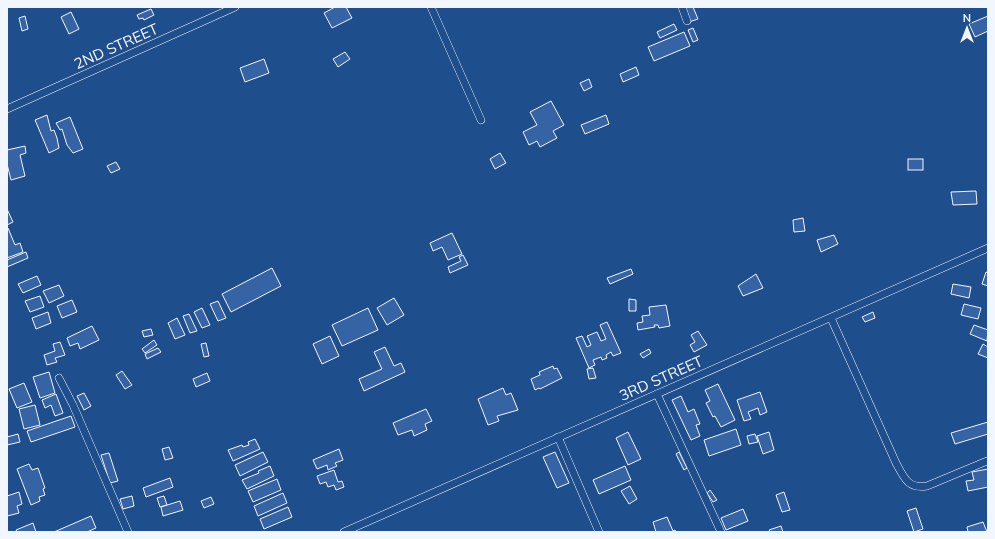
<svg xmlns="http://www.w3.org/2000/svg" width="995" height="539" viewBox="0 0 995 539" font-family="Mulish,sans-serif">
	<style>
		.building { fill: #3563a3; stroke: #f2f6ff }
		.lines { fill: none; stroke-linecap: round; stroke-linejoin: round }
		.minor-casing { stroke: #f2f6ff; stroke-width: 8 }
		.minor { stroke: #1f4e8c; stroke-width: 7 }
		.labels { text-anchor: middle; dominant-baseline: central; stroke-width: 3; stroke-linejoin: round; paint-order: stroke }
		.street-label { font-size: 15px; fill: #f2f6ff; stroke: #1f4e8c }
	</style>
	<rect width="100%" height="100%" fill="#1f4e8c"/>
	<g class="building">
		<polygon points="335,7 346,7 352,18 332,28 324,13"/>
		<polygon points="683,7 693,7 698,19 689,22"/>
		<polygon points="151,9 154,15 144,20 143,18 139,19 137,15"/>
		<polygon points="71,12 79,29 69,34 61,17"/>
		<polygon points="25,16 28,29 22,31 19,18"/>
		<polygon points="988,16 988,31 975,37 969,24"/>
		<polygon points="674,24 677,30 660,38 657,32"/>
		<polygon points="693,28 698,40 693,42 688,30"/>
		<polygon points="684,32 690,46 654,61 648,47"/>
		<polygon points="345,52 350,59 338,67 333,59"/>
		<polygon points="264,59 269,73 245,82 240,68"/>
		<polygon points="636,67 639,75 623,82 620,74"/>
		<polygon points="589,79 592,87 584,91 580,83"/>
		<polygon points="551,101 564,125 553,131 557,138 540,147 537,141 529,145 523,132 537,125 530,112"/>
		<polygon points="47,115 51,131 54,130 57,138 59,148 49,153 35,120"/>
		<polygon points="606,115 609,124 585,134 581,125"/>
		<polygon points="70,117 83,149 73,153 67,145 62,129 60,130 56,123"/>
		<polygon points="25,146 26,153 20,155 25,176 11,180 7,164 7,150"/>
		<polygon points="500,153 506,163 495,169 490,159"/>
		<rect x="908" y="159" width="15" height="11"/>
		<polygon points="116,162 120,169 111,173 107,166"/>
		<polygon points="976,191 977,204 953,205 951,192"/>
		<polygon points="7,209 13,222 7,225"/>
		<polygon points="803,218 805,231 794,232 793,220"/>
		<polygon points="7,228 8,228 15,245 20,243 23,252 7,258"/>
		<polygon points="452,233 462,254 448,260 442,247 433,251 430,243"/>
		<polygon points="834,235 838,244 821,252 817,240"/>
		<polygon points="26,252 28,258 7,267 7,260"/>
		<polygon points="463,255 468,265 450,273 448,267 461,261 459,257"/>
		<polygon points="272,268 281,286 231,312 222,294"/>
		<polygon points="631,269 633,274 610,284 607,278"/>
		<polygon points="986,272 988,273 988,286 982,284"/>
		<polygon points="756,274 763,288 743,296 738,286"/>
		<polygon points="37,276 41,285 23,293 18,284"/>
		<polygon points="953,284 971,287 969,298 951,294"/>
		<polygon points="59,285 64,296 49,303 43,291"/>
		<polygon points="40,296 44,307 30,312 25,301"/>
		<polygon points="394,298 404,315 387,325 377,308"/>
		<polygon points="629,299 636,300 636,311 629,311"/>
		<polygon points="72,300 77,312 62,318 57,306"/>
		<polygon points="218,301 226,318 218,321 210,304"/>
		<polygon points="964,304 981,308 978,319 961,315"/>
		<polygon points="666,305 670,326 659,328 658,325 654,325 655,327 638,330 637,323 643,322 642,316 650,315 649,307"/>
		<polygon points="202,308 210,325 202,328 194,312"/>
		<polygon points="368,308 378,330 342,346 332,325"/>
		<polygon points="48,312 51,323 36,329 32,318"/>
		<polygon points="873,312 875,318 865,322 862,317"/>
		<polygon points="189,314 197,331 190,333 183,316"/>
		<polygon points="177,318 185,335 175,339 168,323"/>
		<polygon points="607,322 621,353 613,356 611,352 606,355 607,358 602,360 601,357 593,360 595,365 589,368 576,338 582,336 587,347 591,345 587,336 597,332 601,341 606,339 600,325"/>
		<polygon points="974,325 988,330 987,341 970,334"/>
		<polygon points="92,326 99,340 80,349 78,343 70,346 67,338"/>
		<polygon points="151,329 153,335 144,337 142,331"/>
		<polygon points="698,331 707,345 694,352 690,345 695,342 691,335"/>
		<polygon points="330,336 339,356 322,364 313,344"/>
		<polygon points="154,340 157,345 145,353 142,349"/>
		<polygon points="60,342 65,355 55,358 57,362 47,365 44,355 55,351 53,344"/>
		<polygon points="206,343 209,356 204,357 201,344"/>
		<polygon points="983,344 988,347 988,358 978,354"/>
		<polygon points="385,347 394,366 401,363 405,372 364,391 359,379 382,369 374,352"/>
		<polygon points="158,348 161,352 147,359 145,354"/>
		<polygon points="649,349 651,353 643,358 640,354"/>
		<polygon points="553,366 554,369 557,368 562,378 540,389 539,388 535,390 531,379 540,375 539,372"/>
		<polygon points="593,368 596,378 589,379 587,369"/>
		<polygon points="122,371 132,385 125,389 116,375"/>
		<polygon points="49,372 55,393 40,398 33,377"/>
		<polygon points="207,373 210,381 196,387 193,379"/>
		<polygon points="24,383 32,402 17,408 9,389"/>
		<polygon points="718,384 735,420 721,427 715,416 713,417 706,403 710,401 705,390"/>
		<polygon points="503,388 506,395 511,393 518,410 497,416 499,421 488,425 478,399"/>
		<polygon points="760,392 767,412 760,415 758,408 748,412 751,419 744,421 737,400"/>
		<polygon points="84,393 91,406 84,410 77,396"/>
		<polygon points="56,394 63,413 55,416 51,405 45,408 42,400"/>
		<polygon points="681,396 688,412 694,409 700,424 696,425 700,436 691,440 672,400"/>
		<polygon points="35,405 40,425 24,429 19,409"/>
		<polygon points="426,409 432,421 425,424 427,430 414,436 412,430 398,435 393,423"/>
		<polygon points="71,416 75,427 31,442 27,431"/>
		<polygon points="988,422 988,434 955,444 951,433"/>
		<polygon points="736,429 741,445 709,456 704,440"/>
		<polygon points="628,432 641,459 628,465 616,438"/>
		<polygon points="769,432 774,450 763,454 757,436"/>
		<polygon points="18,434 20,442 7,445 7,437"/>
		<polygon points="755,434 758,442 749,444 747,436"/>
		<polygon points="255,439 260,449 233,461 228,450 242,445 243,447 249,445 248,442"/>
		<polygon points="169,447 173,458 165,460 162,449"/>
		<polygon points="339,449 343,460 335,463 337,466 328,470 327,465 317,469 313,460"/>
		<polygon points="263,452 268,462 240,476 235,465"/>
		<polygon points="555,452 569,483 557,488 543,457"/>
		<polygon points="679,452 687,468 684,470 676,454"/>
		<polygon points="109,453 118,481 110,483 101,455"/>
		<polygon points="29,464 32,470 38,468 45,488 43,489 45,495 39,497 40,501 31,505 17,469"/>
		<polygon points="270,466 274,476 247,489 242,480 259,473 258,471"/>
		<polygon points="625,466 631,480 599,494 593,480"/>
		<polygon points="988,469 988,487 968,491 966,481 974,480 972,472"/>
		<polygon points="334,470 338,482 342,481 344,487 336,490 334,485 328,487 326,482 320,484 317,476"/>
		<polygon points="170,478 173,487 146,497 143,488"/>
		<polygon points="277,479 281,490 253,502 248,491"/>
		<polygon points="630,486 637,499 629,504 621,491"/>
		<polygon points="710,490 717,500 713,502 707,493"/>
		<polygon points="19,492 22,504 17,506 19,513 7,516 7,496"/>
		<polygon points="784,492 790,510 782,512 776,495"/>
		<polygon points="283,493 287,503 258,516 254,506"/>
		<polygon points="132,496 134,506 123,509 120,499"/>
		<polygon points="164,496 167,505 160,507 157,498"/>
		<polygon points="211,497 214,504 204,508 201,501"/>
		<polygon points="180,501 183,510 163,516 161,507"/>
		<polygon points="288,507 292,517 264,529 260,519"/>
		<polygon points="916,508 923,529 914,532 907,511"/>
		<polygon points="743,509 748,521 726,530 721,518"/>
		<polygon points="91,516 96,528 87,532 54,532"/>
		<polygon points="667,517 673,531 675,530 676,532 656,532 653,522"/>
		<polygon points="983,522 987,532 968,532 967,527"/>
		<polygon points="33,523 36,532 17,532 16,530"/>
		<polygon points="781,526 783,532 770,532 769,530"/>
	</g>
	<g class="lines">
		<defs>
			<g id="minor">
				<polyline points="431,7 481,120"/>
				<polyline points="682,7 687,21"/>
				<polyline points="7,109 235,7"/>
				<path d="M831,318l65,145c8,15 12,26 31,23l60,-25"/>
				<polyline points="59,378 73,405 128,532"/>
				<polyline points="657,394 721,532"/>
				<polyline points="558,437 599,532"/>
				<polyline points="344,532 988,248"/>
			</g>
		</defs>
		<use href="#minor" class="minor-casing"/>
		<use href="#minor" class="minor"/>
	</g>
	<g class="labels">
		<g class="street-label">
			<text transform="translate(116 46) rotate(-24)">2ND STREET</text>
			<text transform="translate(661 378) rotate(-24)">3RD STREET</text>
		</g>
	</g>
	<rect width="995" height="539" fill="none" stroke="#f2f6ff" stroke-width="16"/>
	<g transform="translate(967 28)" stroke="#1f4e8c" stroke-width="3" paint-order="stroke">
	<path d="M0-3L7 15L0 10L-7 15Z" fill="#f2f6ff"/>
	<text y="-6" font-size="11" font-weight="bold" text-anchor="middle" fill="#f2f6ff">N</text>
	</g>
</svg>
